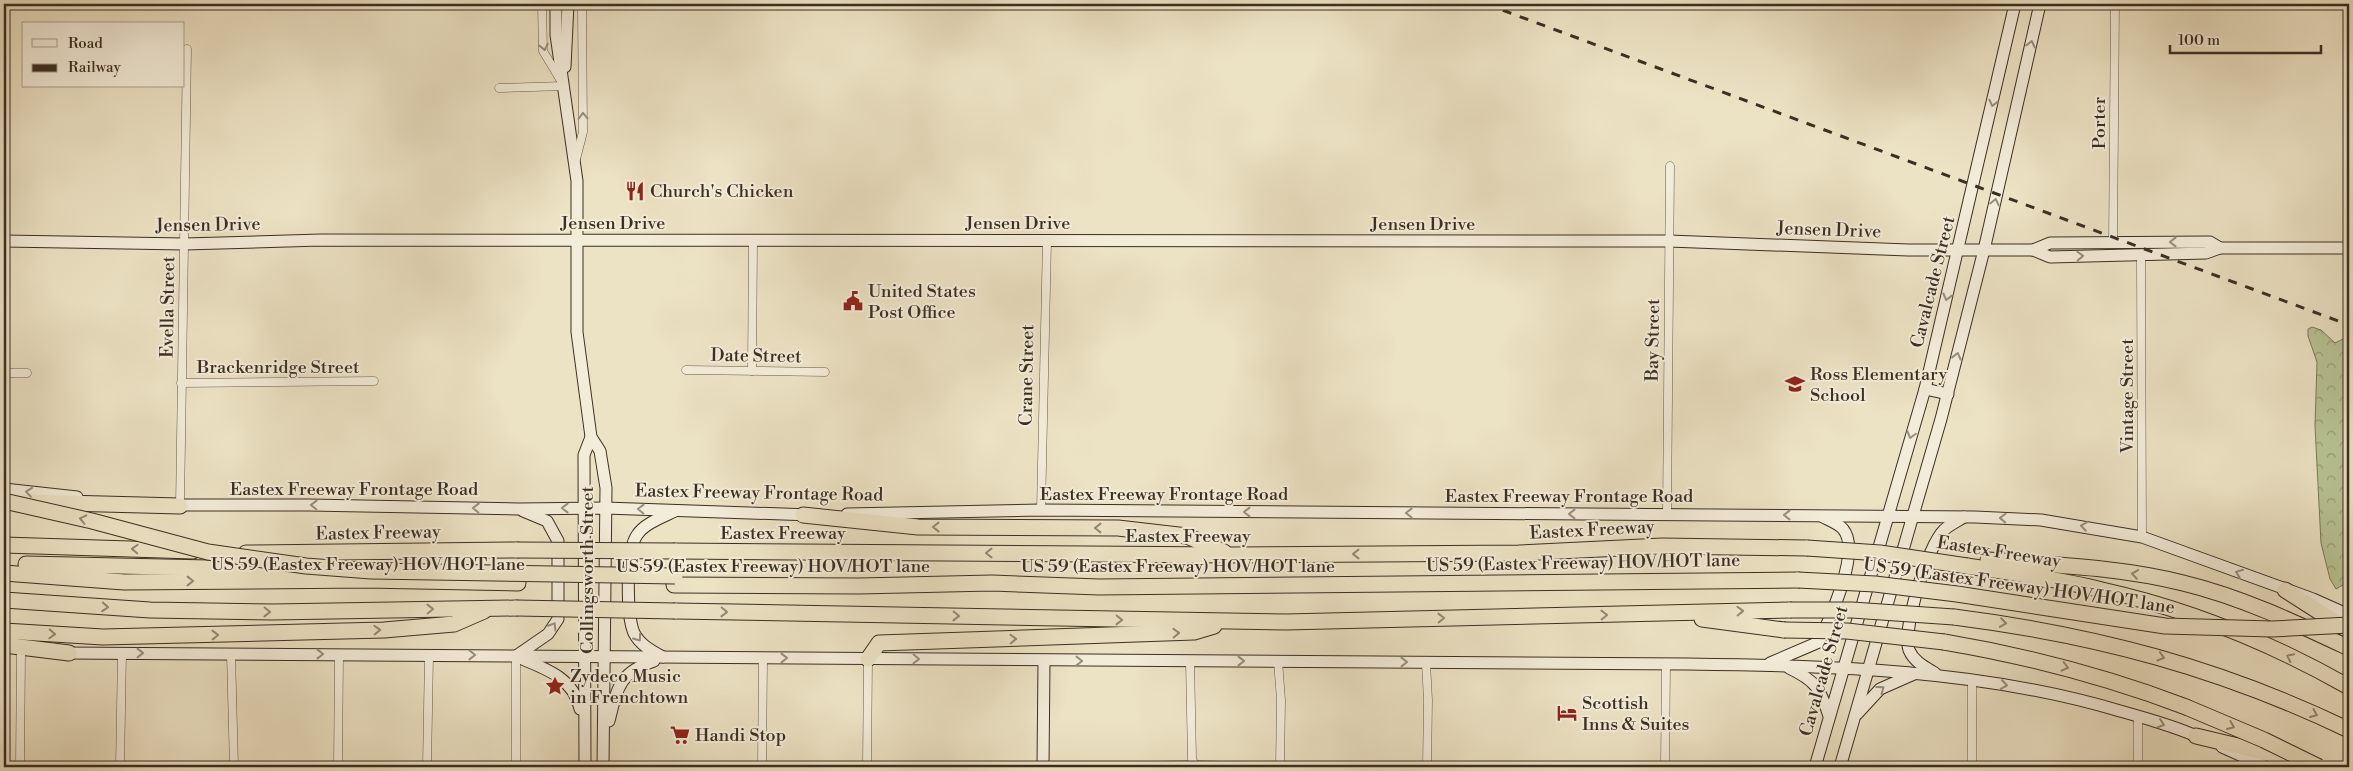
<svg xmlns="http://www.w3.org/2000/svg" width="2353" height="771" viewBox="0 0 2353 771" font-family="'Libre Bodoni',serif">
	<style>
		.forest { fill: url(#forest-crowns); stroke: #7a795c }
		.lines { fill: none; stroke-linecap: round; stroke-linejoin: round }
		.street-casing { stroke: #675c4b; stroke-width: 9 }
		.secondary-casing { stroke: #3b2f23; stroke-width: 13 }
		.highway-casing { stroke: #3b2f23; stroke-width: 17 }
		.street { stroke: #f3ecd9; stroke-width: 8 }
		.secondary { stroke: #f3ecd9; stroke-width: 11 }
		.highway { stroke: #ece2c4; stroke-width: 15 }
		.rail { stroke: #3b2f23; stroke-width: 3; stroke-dasharray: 9 9; stroke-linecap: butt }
		.highway-bridge-casing { stroke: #3b2f23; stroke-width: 17; stroke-linecap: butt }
		.highway-bridge { stroke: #ece2c4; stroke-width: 15 }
		.oneway { stroke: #978e7e }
		.oneway2 { stroke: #948874 }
		.labels { text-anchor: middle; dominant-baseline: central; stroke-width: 4; stroke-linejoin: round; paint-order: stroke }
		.street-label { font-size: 18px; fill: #3b2f23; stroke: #f3ecd9 }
		.poi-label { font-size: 18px; fill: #3b2f23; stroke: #f3ecd9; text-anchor: start }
	</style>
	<defs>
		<pattern id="forest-crowns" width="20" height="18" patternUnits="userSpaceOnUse" patternTransform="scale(1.25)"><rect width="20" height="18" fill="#b8c394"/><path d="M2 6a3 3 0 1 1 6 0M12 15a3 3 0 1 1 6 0" fill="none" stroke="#979f78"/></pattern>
	</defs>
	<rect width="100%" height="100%" fill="#ece2c4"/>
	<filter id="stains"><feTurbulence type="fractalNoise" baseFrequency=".004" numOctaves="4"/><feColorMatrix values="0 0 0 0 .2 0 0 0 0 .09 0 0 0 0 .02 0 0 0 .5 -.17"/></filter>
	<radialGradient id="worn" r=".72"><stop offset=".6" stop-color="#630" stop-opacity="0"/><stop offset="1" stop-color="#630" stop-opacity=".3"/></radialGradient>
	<polygon class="forest" points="2312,327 2321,330 2335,343 2345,338 2349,338 2349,584 2343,585 2336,589 2330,579 2321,543 2315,426 2317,362 2308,336 2308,329"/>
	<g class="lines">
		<defs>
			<g id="street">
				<polyline points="499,88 564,86 543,51 542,4"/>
				<polyline points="576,159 583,132 582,4"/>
				<polyline points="2113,243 2115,4"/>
				<polyline points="2141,255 2142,537"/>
				<polyline points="686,370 825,372"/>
				<polyline points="752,371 753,241"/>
				<polyline points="4,373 27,373"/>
				<polyline points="181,383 374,381"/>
				<polyline points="180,506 187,49"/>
				<polyline points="1041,510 1047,241"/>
				<polyline points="1667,515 1670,166"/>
				<polyline points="231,654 234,767"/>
				<polyline points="516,656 516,767"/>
				<polyline points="1190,661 1192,759 1196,767"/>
				<polyline points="1278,661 1281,700 1280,766"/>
				<polyline points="1426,663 1428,700 1427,767"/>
				<polyline points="1972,680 1972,767"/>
				<polyline points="2138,716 2138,767"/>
				<polyline points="20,767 21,652"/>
				<polyline points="120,767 122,653"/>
				<polyline points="338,767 339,655"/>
				<polyline points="427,767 429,655"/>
				<polyline points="762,767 763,658"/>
				<polyline points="867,767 868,659"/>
				<polyline points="1053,767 1195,765 1301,767"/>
				<polyline points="1665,767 1666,664"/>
				<polyline points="1933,767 2215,766"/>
			</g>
			<g id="secondary">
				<polyline points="556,4 556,35 577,181 577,332 591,437 600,451 606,488 603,767"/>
				<polyline points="565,67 568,4"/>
				<polyline points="4,241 185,244 321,240 1669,241 1908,250 2033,250 2050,243 2210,242 2220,248"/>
				<polyline points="2033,250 2050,257 2206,253 2220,248 2349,248"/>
				<polyline points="1925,389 1948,394"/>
				<polyline points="4,489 77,497"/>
				<polyline points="172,505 309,505 519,509 605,508 811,515"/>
				<polyline points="847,514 1041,510 1975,517 2041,520 2142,537 2313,599 2349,615"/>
				<path d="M63,653l1624,11c146,2 292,5 433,47 28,8 57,16 83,28"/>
				<polyline points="516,656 548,634 558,619 558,541 547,521 523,511"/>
				<path d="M663,657c-11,-6 -23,-12 -29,-24 -8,-18 -8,-83 3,-98 8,-12 26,-18 38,-24"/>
				<path d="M522,659c25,10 52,20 58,50"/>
				<path d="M1770,663l49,-21c10,-22 43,-91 24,-113 -4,-5 -14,-9 -20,-12"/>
				<path d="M1789,668c27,13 31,20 40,48"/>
				<path d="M1935,673c-10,-6 -21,-11 -26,-23 -7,-21 19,-105 35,-120 5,-5 14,-9 20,-13"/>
				<polyline points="1857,714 1880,689 1914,674"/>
				<path d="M609,721c8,-32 10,-49 45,-60"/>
				<polyline points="2222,747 2267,767"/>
				<polyline points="585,767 584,455 591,437"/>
				<polyline points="1043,767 1044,661"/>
				<polyline points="1815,767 1925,389 2015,4"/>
				<polyline points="1840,767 1941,419 1984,250 2040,4"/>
			</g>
			<g id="highway">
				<polyline points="26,502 180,506"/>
				<polyline points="803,515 918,527 1118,528 1187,536 1224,552"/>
				<polyline points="4,545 193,551"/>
				<polyline points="675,551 1230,555 1519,553 1662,546 1807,548"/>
				<polyline points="246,553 517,550"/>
				<path d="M1988,560c65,5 132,7 195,23 58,14 113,40 166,65"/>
				<polyline points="26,564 300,570"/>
				<path d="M1967,566c45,7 91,13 135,24 86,19 171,54 247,97"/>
				<polyline points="4,573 124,582 365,580 518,583"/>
				<polyline points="674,585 859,586 992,583 1099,587 1798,580"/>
				<polyline points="2285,590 2346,629"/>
				<polyline points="4,600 150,610 273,612 516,608"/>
				<polyline points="675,611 1286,622 1790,610"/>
				<path d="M1954,617c142,18 266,51 395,113"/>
				<polyline points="1702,619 1784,630"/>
				<polyline points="4,631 103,637 384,630 454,624 484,611"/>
				<path d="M1944,642c83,14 163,35 242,65"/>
				<polyline points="4,645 69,653"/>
				<polyline points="868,659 879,643 1194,632 1214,626"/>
				<polyline points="2196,736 2292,759"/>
			</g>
		</defs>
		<use href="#street" class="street-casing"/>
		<use href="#secondary" class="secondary-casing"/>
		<use href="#highway" class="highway-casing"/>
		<use href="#street" class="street"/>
		<use href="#secondary" class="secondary"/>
		<use href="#highway" class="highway"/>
		<polyline class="rail" points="1486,4 2349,325"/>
		<defs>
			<g id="highway-bridge">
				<polyline points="4,501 92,521 208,552 306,566 371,571 675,576"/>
				<polyline points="1807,548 1880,553 1967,566"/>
				<polyline points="517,550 675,551"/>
				<polyline points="1798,580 1875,584 1957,594 2165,626 2272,629 2349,625"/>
				<polyline points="516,608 675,611"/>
				<polyline points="1790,610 1852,610 1954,617"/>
				<polyline points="1784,630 1847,631 1944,642"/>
				<polyline points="2186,707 2264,740 2319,767"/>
			</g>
		</defs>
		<use href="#highway-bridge" class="highway-bridge-casing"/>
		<use href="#highway-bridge" class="highway-bridge"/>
	</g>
	<defs><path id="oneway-chevron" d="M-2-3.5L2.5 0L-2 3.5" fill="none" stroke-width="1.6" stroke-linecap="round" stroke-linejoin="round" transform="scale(1.25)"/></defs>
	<g class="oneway">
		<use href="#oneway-chevron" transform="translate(2031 44) rotate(-77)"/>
		<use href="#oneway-chevron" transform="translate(544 47) rotate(78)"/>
		<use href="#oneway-chevron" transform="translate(1993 103) rotate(103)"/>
		<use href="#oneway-chevron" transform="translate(583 116) rotate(-91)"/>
		<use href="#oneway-chevron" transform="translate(1995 202) rotate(-77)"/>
		<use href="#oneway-chevron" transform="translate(2173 242) rotate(180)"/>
		<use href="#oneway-chevron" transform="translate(2080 256) rotate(-2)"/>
		<use href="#oneway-chevron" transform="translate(1947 297) rotate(104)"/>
		<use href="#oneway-chevron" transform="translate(1957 356) rotate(-76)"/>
		<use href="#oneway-chevron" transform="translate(1911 435) rotate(106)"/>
		<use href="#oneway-chevron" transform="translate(29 492) rotate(-173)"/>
		<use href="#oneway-chevron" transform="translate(314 505) rotate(-179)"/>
		<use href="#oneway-chevron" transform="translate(476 508) rotate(-179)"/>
		<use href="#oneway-chevron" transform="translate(565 508) rotate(180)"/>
		<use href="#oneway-chevron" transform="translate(641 509) rotate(-179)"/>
		<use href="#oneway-chevron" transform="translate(1247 512) rotate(-180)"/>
		<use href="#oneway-chevron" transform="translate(1409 513) rotate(-180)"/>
		<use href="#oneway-chevron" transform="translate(1572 514) rotate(-180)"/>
		<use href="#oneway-chevron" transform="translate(1787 515) rotate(-180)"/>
		<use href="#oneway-chevron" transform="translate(2003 518) rotate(-178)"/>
		<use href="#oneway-chevron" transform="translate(2084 526) rotate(-171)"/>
		<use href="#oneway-chevron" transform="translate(2239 573) rotate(-159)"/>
		<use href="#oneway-chevron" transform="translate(553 626) rotate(-58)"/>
		<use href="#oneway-chevron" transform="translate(638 638) rotate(55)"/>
		<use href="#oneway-chevron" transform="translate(140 653)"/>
		<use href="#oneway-chevron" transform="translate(320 654)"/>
		<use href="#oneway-chevron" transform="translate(472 655) rotate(1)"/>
		<use href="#oneway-chevron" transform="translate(784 658)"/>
		<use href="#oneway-chevron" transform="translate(916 659) rotate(1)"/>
		<use href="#oneway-chevron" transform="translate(1079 661)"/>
		<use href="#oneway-chevron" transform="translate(1241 661)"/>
		<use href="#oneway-chevron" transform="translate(1404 662)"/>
		<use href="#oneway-chevron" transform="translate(2004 685) rotate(8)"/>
		<use href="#oneway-chevron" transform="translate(1881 689) rotate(-36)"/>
		<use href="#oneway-chevron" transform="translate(2161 724) rotate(19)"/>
	</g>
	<g class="oneway2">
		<use href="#oneway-chevron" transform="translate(83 519) rotate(-167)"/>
		<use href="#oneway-chevron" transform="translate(936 527) rotate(-180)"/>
		<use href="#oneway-chevron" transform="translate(1098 528) rotate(-180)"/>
		<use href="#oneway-chevron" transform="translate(135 549) rotate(-178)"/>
		<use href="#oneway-chevron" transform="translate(989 553) rotate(-180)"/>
		<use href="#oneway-chevron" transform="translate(1356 554) rotate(180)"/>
		<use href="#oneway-chevron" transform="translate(2135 574) rotate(-172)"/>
		<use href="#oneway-chevron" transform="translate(190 581)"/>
		<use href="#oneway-chevron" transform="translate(105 607) rotate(4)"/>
		<use href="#oneway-chevron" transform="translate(430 609) rotate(-1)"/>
		<use href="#oneway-chevron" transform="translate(1740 611) rotate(-2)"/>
		<use href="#oneway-chevron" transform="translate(267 612) rotate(1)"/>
		<use href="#oneway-chevron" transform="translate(724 612) rotate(1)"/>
		<use href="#oneway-chevron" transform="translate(1604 615) rotate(-1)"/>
		<use href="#oneway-chevron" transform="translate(956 616) rotate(1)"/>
		<use href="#oneway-chevron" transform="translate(1441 618) rotate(-1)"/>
		<use href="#oneway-chevron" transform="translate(1119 620) rotate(1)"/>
		<use href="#oneway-chevron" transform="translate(2003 623) rotate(8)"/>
		<use href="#oneway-chevron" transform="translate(377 630) rotate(-2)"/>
		<use href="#oneway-chevron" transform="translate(1176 633) rotate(-2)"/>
		<use href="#oneway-chevron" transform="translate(52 634) rotate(3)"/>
		<use href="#oneway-chevron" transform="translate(215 635) rotate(-1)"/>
		<use href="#oneway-chevron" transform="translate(1013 639) rotate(-2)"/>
		<use href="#oneway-chevron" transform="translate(2161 657) rotate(17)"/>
		<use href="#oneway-chevron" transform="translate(2290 657) rotate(-154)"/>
		<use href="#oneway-chevron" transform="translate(2065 667) rotate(14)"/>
		<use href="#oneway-chevron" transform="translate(2314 714) rotate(24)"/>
		<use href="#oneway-chevron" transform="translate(2231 726) rotate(23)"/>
	</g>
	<defs>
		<symbol id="restaurant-bare" viewBox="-9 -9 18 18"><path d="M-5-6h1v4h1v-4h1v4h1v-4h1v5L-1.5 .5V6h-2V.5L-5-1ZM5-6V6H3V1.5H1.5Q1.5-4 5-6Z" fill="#8f2418" stroke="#f3ecd9" stroke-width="2.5" paint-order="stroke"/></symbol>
		<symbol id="civic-bare" viewBox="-9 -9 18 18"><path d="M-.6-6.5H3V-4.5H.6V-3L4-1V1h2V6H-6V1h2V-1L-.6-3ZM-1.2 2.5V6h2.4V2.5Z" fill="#8f2418" stroke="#f3ecd9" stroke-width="2.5" paint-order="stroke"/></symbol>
		<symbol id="school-bare" viewBox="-9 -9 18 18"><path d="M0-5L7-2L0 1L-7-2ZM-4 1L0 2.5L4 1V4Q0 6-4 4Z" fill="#8f2418" stroke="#f3ecd9" stroke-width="2.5" paint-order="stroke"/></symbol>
		<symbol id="sight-bare" viewBox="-9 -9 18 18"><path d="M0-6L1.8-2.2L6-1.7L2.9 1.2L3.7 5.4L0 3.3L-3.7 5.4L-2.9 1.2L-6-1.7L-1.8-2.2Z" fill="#8f2418" stroke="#f3ecd9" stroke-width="2.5" paint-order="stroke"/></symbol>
		<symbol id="hotel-bare" viewBox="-9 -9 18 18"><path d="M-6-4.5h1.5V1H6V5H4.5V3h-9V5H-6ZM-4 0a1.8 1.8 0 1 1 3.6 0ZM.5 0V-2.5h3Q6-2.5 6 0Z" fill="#8f2418" stroke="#f3ecd9" stroke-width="2.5" paint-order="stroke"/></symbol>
		<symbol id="supermarket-bare" viewBox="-9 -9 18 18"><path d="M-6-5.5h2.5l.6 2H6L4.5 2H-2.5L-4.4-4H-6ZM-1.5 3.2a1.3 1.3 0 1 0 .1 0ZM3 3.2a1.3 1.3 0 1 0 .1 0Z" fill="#8f2418" stroke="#f3ecd9" stroke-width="2.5" paint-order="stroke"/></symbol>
	</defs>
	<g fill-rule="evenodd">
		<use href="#restaurant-bare" x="621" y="177" width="28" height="28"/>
		<use href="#civic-bare" x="839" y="287" width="28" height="28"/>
		<use href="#school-bare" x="1781" y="370" width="28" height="28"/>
		<use href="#sight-bare" x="541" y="672" width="28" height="28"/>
		<use href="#hotel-bare" x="1553" y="699" width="28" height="28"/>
		<use href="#supermarket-bare" x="666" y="721" width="28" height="28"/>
	</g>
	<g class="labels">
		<g class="street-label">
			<text transform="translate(2099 123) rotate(-90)">Porter</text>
			<text x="613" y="223">Jensen Drive</text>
			<text x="1018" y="223">Jensen Drive</text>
			<text x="1423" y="224">Jensen Drive</text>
			<text transform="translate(208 225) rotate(-1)">Jensen Drive</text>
			<text transform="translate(1829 230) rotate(2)">Jensen Drive</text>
			<text transform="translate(1933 282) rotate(-76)">Cavalcade Street</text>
			<text transform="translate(168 307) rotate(-89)">Evella Street</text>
			<text transform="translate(1653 340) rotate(-89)">Bay Street</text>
			<text transform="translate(756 356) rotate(1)">Date Street</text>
			<text x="278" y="367">Brackenridge Street</text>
			<text transform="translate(1027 375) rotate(-89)">Crane Street</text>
			<text transform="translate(2127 396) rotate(-90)">Vintage Street</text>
			<text x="354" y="489">Eastex Freeway Frontage Road</text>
			<text transform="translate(759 493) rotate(1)">Eastex Freeway Frontage Road</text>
			<text x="1164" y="494">Eastex Freeway Frontage Road</text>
			<text x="1569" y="496">Eastex Freeway Frontage Road</text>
			<text transform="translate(1592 530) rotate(-3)">Eastex Freeway</text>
			<text transform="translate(378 533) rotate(-1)">Eastex Freeway</text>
			<text x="783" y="533">Eastex Freeway</text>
			<text x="1188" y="536">Eastex Freeway</text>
			<text transform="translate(1999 552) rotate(9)">Eastex Freeway</text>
			<text transform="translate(1583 563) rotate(-1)">US 59 (Eastex Freeway) HOV/HOT lane</text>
			<text x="368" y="564">US 59 (Eastex Freeway) HOV/HOT lane</text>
			<text x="773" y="566">US 59 (Eastex Freeway) HOV/HOT lane</text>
			<text x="1178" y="566">US 59 (Eastex Freeway) HOV/HOT lane</text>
			<text transform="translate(587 570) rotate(-90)">Collingsworth Street</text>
			<text transform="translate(2019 586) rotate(8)">US 59 (Eastex Freeway) HOV/HOT lane</text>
			<text transform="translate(1824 671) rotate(-74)">Cavalcade Street</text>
		</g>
		<g class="poi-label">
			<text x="650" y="191">Church's Chicken</text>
			<text x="868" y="291">United States<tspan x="868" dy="21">Post Office</tspan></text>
			<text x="1810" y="374">Ross Elementary<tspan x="1810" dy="21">School</tspan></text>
			<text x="570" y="676">Zydeco Music<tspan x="570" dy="21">in Frenchtown</tspan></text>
			<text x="1582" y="703">Scottish<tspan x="1582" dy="21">Inns &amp; Suites</tspan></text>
			<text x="695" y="735">Handi Stop</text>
		</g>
	</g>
	<rect width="2353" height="771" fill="none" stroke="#ece2c4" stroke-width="20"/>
	<rect x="5" y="5" width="2343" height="761" fill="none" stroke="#3b2f23" stroke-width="2.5"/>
	<rect x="10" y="10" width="2333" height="751" fill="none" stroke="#3b2f23"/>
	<rect x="22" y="22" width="162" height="65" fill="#f3ecd9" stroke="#a9a090"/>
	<rect x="32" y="39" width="25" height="8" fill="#f3ecd9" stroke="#a9a090"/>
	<text x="68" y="48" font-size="15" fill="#3b2f23">Road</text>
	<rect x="32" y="64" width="25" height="8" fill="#3b2f23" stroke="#a9a090"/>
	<text x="68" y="72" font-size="15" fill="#3b2f23">Railway</text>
	<path d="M2170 45v8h151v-8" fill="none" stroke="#3b2f23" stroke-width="2.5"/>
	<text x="2178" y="45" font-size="15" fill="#3b2f23" stroke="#f3ecd9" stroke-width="4" paint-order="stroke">100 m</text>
	<rect width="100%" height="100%" filter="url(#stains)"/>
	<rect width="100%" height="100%" fill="url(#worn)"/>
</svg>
